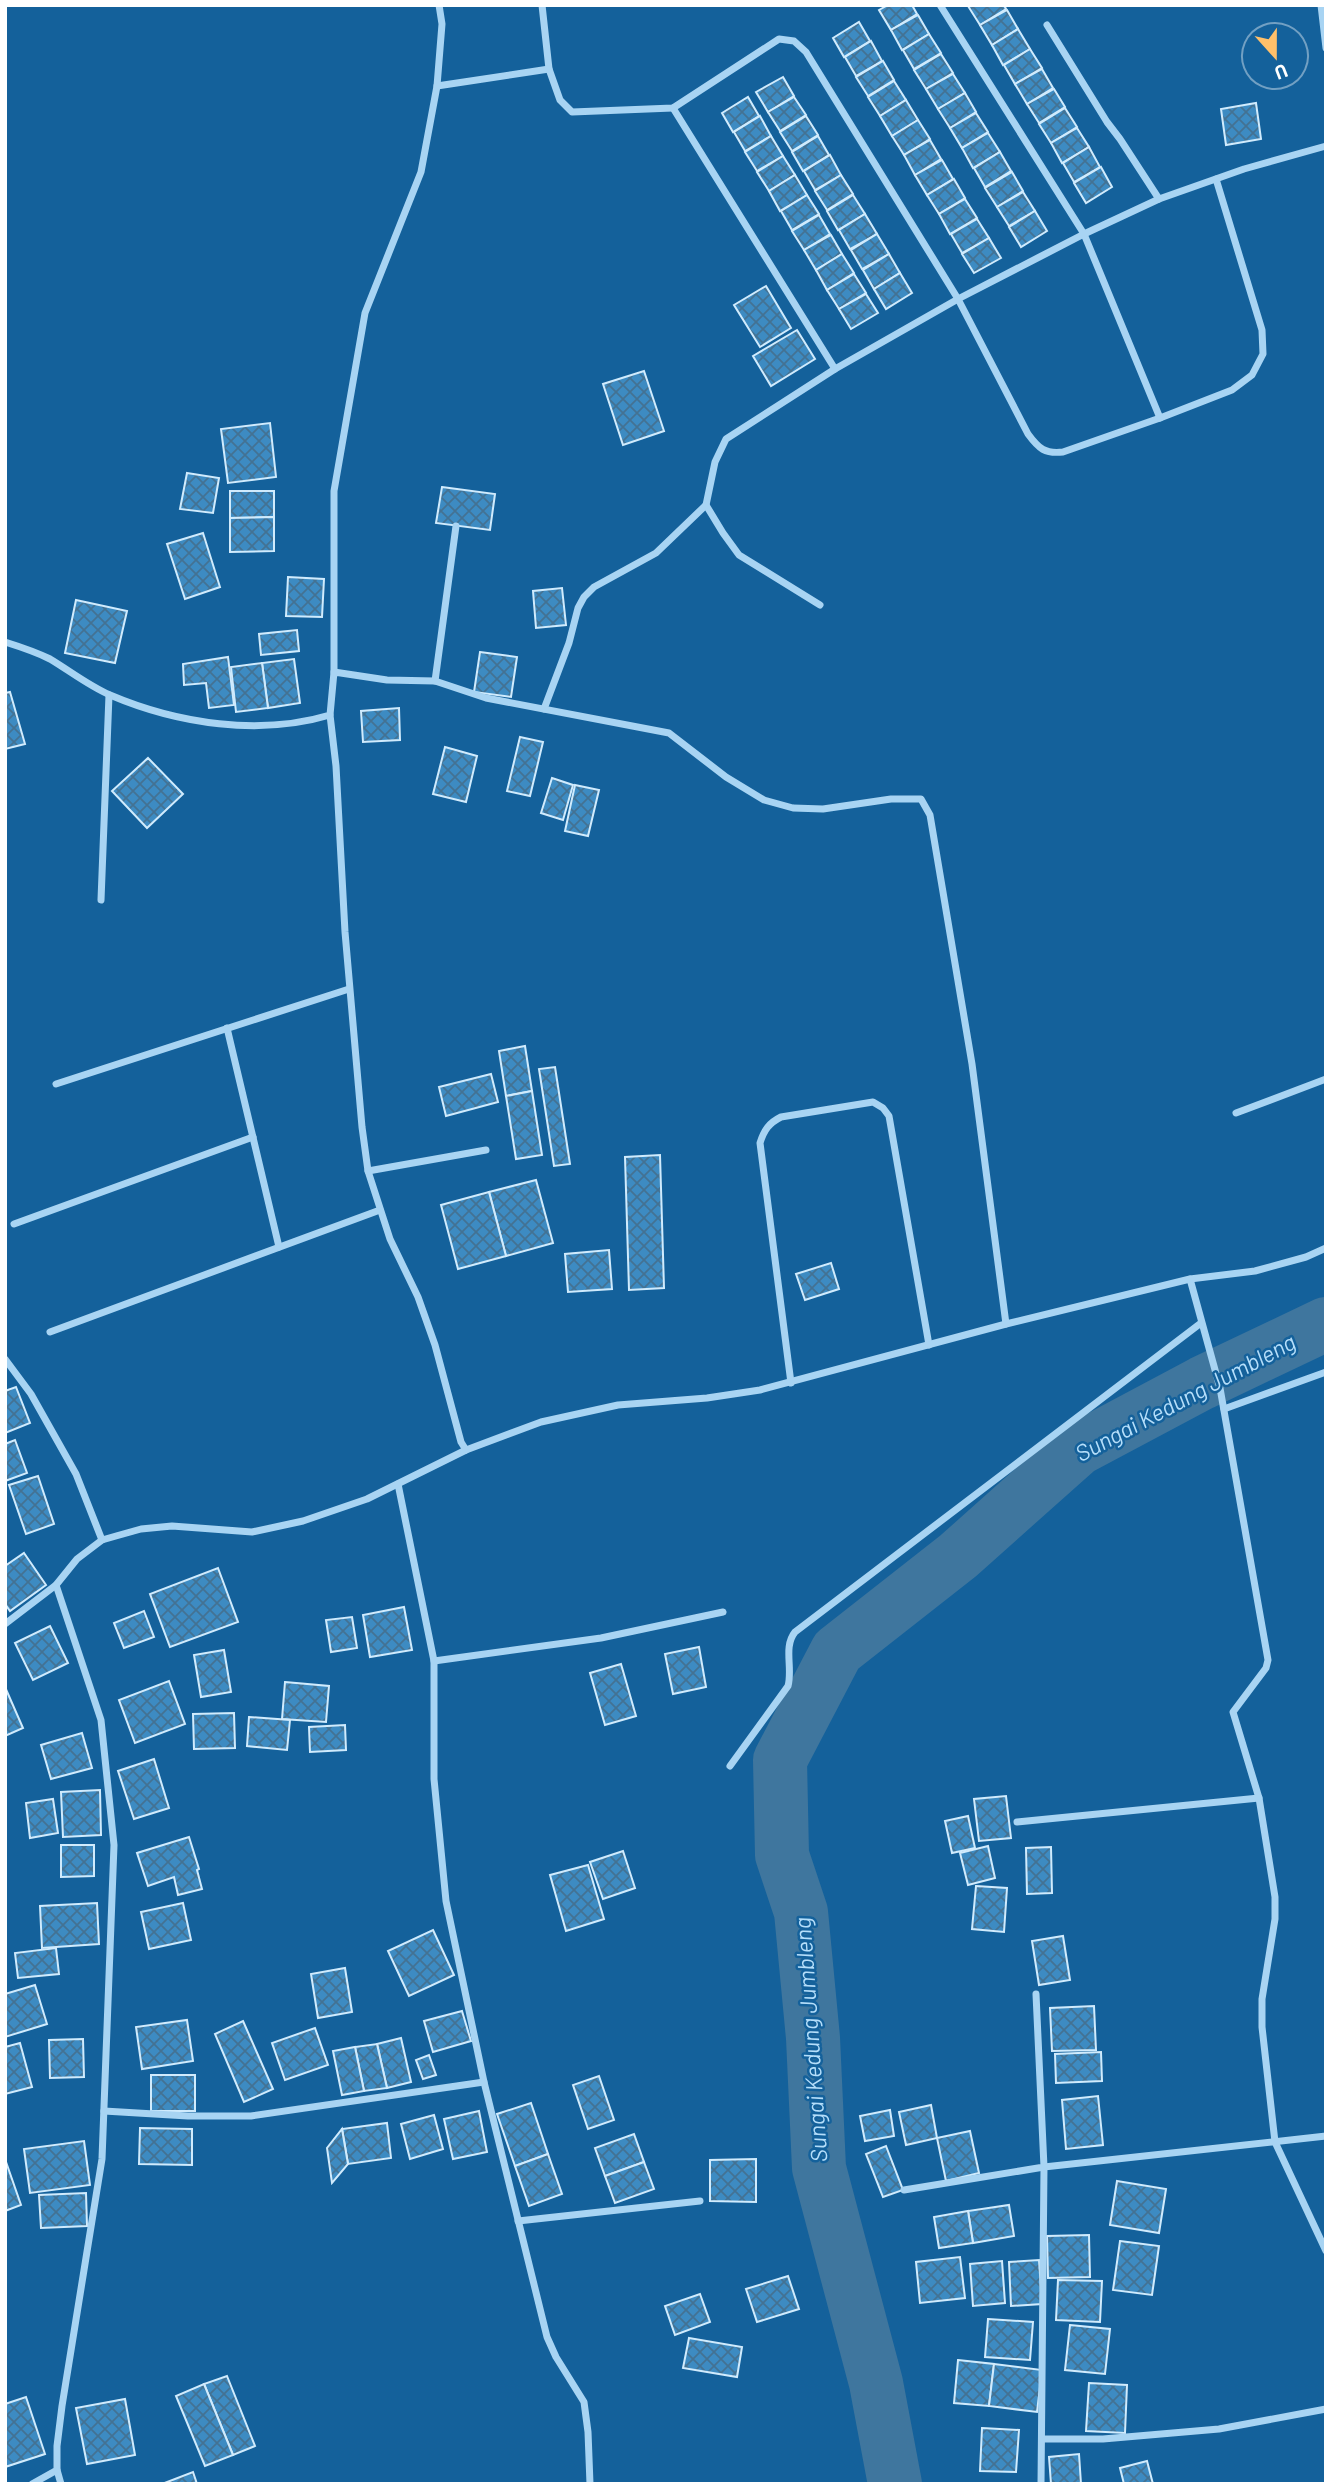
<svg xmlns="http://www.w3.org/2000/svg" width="1331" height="2489" viewBox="0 0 1331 2489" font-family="Barlow,sans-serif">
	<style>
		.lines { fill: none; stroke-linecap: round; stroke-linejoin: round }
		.river { stroke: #3f769e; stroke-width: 54 }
		.building { fill: url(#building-cross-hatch); stroke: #d0ebfd; stroke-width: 2 }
		.minor { stroke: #a8d4f3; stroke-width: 7 }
		.labels { text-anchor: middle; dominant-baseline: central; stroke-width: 5; stroke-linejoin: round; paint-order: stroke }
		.water-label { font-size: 23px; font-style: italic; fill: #b5defa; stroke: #14619b }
	</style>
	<defs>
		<pattern id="building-cross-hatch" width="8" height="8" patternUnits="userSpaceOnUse" patternTransform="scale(1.75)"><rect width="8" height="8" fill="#3d8bc2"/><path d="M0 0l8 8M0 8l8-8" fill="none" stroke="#437293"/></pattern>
	</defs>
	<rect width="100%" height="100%" fill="#14619b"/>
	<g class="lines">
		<polyline class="river" points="895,2484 876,2383 819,2168 813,2038 801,1912 782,1855 780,1760 837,1651 958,1556 1078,1449 1202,1383 1326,1324"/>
	</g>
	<g class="building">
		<polygon points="888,5 912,5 917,14 891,30 879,10"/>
		<polygon points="1004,5 1006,9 980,25 968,6"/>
		<polygon points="1007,10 1018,29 992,45 980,25"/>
		<polygon points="918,15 929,34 902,50 891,30"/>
		<polygon points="859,22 870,41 844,57 833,38"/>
		<polygon points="1018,29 1030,49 1003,65 992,45"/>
		<polygon points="929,34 941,53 914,69 903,50"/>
		<polygon points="871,41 882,61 856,76 845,57"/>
		<polygon points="1030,49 1042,68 1015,84 1004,65"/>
		<polygon points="941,54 953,73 926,89 914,70"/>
		<polygon points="883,61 894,80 868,96 856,77"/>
		<polygon points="1042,69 1053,88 1027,104 1015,84"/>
		<polygon points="953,74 965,93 938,109 926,89"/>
		<polygon points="783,77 794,96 768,112 756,92"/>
		<polygon points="894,81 906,100 880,116 868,97"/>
		<polygon points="1054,89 1065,107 1039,123 1027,104"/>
		<polygon points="965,93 976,112 950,128 938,109"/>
		<polygon points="748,97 759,116 733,132 722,113"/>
		<polygon points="794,97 806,115 780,131 768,112"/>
		<polygon points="906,100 918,120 892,136 880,116"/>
		<polygon points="1256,103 1261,139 1226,145 1221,109"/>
		<polygon points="1065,108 1077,127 1051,143 1039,124"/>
		<polygon points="976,113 988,132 962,148 950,128"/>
		<polygon points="760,116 771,136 745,151 734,132"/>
		<polygon points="806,116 818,135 792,151 780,132"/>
		<polygon points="918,120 930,139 904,155 892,136"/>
		<polygon points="1077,128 1089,147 1062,163 1051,143"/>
		<polygon points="988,133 1000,152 973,168 962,148"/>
		<polygon points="771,136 783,156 757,171 745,152"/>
		<polygon points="818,136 829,155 803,171 792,152"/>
		<polygon points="930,140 941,159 915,175 904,155"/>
		<polygon points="1089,147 1100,167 1074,182 1063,163"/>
		<polygon points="1000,152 1011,171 985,187 974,168"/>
		<polygon points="830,155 841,175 815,190 804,171"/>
		<polygon points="783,156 795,175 769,191 757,172"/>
		<polygon points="942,160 953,179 927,195 915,175"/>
		<polygon points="1101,167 1112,187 1086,203 1074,183"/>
		<polygon points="1012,172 1023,191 997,207 985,188"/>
		<polygon points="795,175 807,195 780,211 769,191"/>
		<polygon points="841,175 853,194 827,210 815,191"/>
		<polygon points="954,179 965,198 939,214 927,195"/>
		<polygon points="1023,192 1035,211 1009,226 997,207"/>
		<polygon points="807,195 819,214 792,230 781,211"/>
		<polygon points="853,195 865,214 838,230 827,211"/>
		<polygon points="965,199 977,218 950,234 939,214"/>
		<polygon points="1035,211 1047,231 1021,247 1009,227"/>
		<polygon points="865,214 877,234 850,249 839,230"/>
		<polygon points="819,215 830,234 804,250 792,231"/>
		<polygon points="977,219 989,238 962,253 951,234"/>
		<polygon points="877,234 889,254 862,269 851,250"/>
		<polygon points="831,235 842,254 816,270 804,250"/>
		<polygon points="989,238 1001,258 974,273 962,254"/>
		<polygon points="842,254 854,273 827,290 816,270"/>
		<polygon points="889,254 900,273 874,289 863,270"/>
		<polygon points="900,273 912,293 886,309 874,289"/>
		<polygon points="854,274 866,293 839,309 827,290"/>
		<polygon points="766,286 791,328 760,347 734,305"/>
		<polygon points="866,294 878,313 851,329 839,309"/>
		<polygon points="797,330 815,359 771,386 753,356"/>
		<polygon points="644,371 664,431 623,445 603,384"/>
		<polygon points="270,423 276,477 228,483 221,429"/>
		<polygon points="187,473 219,478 213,513 180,509"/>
		<polygon points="442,487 495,494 490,530 436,523"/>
		<polygon points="230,491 274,491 274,517 230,518"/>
		<polygon points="274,517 274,551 230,552 230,518"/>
		<polygon points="203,533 220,587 185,599 167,544"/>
		<polygon points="288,577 324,579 322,617 286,616"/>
		<polygon points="562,588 566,625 536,628 533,591"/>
		<polygon points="76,600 127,611 115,663 65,653"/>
		<polygon points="297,630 299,651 261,655 259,634"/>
		<polygon points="480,652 517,657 511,697 474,692"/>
		<polygon points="228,657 234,705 209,708 206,683 184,685 183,664"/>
		<polygon points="294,659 300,703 268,708 262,663"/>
		<polygon points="262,663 268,708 236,712 231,667"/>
		<polygon points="10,692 25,744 5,749 5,693"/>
		<polygon points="399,708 400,740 363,742 361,711"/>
		<polygon points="520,737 543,742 530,796 507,791"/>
		<polygon points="445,747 477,756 466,802 433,794"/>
		<polygon points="148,758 183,794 147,828 112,791"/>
		<polygon points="552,778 573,785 563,820 541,813"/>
		<polygon points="575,785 599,790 588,836 565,831"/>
		<polygon points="525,1046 532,1091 506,1096 499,1051"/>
		<polygon points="555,1067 570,1164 554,1166 539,1069"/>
		<polygon points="491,1074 498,1102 446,1116 439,1087"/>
		<polygon points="532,1091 542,1155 516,1159 506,1096"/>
		<polygon points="660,1155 664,1288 629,1290 625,1157"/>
		<polygon points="536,1180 553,1243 506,1256 489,1192"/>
		<polygon points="489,1192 506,1256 458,1269 441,1205"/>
		<polygon points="609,1250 612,1289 568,1292 565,1254"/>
		<polygon points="831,1263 839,1289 805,1300 796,1274"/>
		<polygon points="16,1387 30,1423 5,1433 5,1391"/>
		<polygon points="15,1440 27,1473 5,1481 5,1444"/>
		<polygon points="38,1476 54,1524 26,1534 9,1485"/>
		<polygon points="24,1553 46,1585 10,1611 5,1604 5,1566"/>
		<polygon points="218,1568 238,1622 170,1647 150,1594"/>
		<polygon points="404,1607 412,1650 370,1657 363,1615"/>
		<polygon points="144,1611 154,1637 124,1648 114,1623"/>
		<polygon points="352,1617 357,1648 331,1652 326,1620"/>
		<polygon points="50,1626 68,1663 33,1680 15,1643"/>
		<polygon points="699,1647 706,1687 673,1694 665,1654"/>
		<polygon points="224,1650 231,1692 201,1697 194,1655"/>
		<polygon points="621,1664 636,1716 605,1725 590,1673"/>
		<polygon points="169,1681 185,1724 135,1743 119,1700"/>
		<polygon points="285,1682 329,1686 326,1722 282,1719"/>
		<polygon points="5,1687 23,1728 5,1736"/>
		<polygon points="234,1713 235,1748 194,1749 193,1714"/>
		<polygon points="249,1717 290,1720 287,1750 247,1746"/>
		<polygon points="345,1725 346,1750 310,1752 309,1727"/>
		<polygon points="82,1733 92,1768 51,1779 41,1745"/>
		<polygon points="154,1759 169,1808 134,1819 118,1771"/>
		<polygon points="100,1790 101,1835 63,1837 61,1792"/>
		<polygon points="1006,1796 1011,1838 979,1841 974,1799"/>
		<polygon points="53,1799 58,1833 30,1838 26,1803"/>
		<polygon points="968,1816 975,1848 952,1853 945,1821"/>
		<polygon points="189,1837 199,1869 197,1870 202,1889 178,1895 174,1877 148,1886 137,1853"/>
		<polygon points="61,1845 94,1845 94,1876 61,1877"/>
		<polygon points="988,1846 995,1878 968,1885 960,1853"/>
		<polygon points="1051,1847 1052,1893 1027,1894 1026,1848"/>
		<polygon points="623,1851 635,1888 603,1899 590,1862"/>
		<polygon points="588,1865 604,1919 566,1931 550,1875"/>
		<polygon points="976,1886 1007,1888 1004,1932 972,1929"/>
		<polygon points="97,1903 99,1944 42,1948 40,1906"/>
		<polygon points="183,1903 191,1940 149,1949 141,1912"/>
		<polygon points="433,1930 454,1975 409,1996 388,1951"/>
		<polygon points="1063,1936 1070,1980 1039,1985 1032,1941"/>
		<polygon points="56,1948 59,1974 18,1978 15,1953"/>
		<polygon points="345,1968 352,2012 318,2018 311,1974"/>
		<polygon points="35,1985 47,2024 5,2037 5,1994"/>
		<polygon points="1094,2006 1096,2050 1052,2051 1050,2008"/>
		<polygon points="462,2011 471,2041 433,2052 424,2021"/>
		<polygon points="187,2020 193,2061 142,2069 136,2027"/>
		<polygon points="243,2021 273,2089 244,2102 215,2034"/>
		<polygon points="315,2028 328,2065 285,2080 272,2043"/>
		<polygon points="401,2038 411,2082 387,2088 377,2044"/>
		<polygon points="83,2039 84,2077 50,2078 49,2040"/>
		<polygon points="20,2043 32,2087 5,2094 5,2047"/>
		<polygon points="377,2044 387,2088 364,2091 355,2047"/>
		<polygon points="355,2047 364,2091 342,2095 333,2051"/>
		<polygon points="1101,2052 1102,2081 1056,2083 1055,2054"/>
		<polygon points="429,2055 436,2075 423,2079 416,2060"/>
		<rect x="151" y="2075" width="44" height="36"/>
		<polygon points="599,2076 614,2120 588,2129 573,2085"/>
		<polygon points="1098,2096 1103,2145 1066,2149 1062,2100"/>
		<polygon points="531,2103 548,2154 515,2166 497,2114"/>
		<polygon points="931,2105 937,2138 906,2145 899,2112"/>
		<polygon points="890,2110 894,2136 865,2141 860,2116"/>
		<polygon points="479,2111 487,2152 453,2159 444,2119"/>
		<polygon points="434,2115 443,2149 410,2159 401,2124"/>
		<polygon points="387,2123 391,2158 348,2164 342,2129"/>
		<polygon points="140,2128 192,2129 192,2165 139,2164"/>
		<polygon points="342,2129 348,2164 332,2183 327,2148"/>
		<polygon points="970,2131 979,2173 946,2181 937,2138"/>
		<polygon points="634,2134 644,2162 605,2176 595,2148"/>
		<polygon points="84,2141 90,2185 30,2193 24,2149"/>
		<polygon points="886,2146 903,2190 883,2197 866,2154"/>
		<polygon points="548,2154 562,2194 529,2206 515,2166"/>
		<polygon points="5,2159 21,2205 5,2211"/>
		<polygon points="756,2159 756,2202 710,2201 710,2160"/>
		<polygon points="644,2162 654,2189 615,2203 605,2176"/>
		<polygon points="1117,2181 1166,2189 1159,2233 1110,2225"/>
		<polygon points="86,2193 87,2226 41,2228 39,2195"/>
		<polygon points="1009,2205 1014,2236 973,2243 968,2211"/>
		<polygon points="968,2211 973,2243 939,2248 934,2217"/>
		<polygon points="1089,2235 1090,2277 1048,2278 1047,2236"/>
		<polygon points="1120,2241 1159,2246 1152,2295 1113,2290"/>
		<polygon points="960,2257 965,2298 920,2303 916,2262"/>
		<polygon points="1039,2260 1042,2304 1011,2306 1009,2262"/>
		<polygon points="1002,2261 1005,2303 973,2306 970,2264"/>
		<polygon points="788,2276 799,2309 757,2322 746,2289"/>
		<polygon points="1058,2280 1102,2281 1100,2322 1056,2320"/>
		<polygon points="700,2294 710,2322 675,2335 665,2306"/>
		<polygon points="988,2319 1033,2322 1030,2360 985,2357"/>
		<polygon points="1070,2325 1110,2329 1105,2374 1065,2370"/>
		<polygon points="689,2338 742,2347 737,2377 683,2368"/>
		<polygon points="958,2360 994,2364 989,2406 954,2403"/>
		<polygon points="994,2364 1042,2370 1037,2412 989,2406"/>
		<polygon points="227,2376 255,2446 233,2455 204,2384"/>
		<polygon points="1089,2383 1127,2385 1125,2433 1086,2431"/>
		<polygon points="204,2384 233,2455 205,2466 176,2396"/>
		<polygon points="26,2397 45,2454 5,2467 5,2404"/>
		<polygon points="125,2399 135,2455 87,2464 76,2408"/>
		<polygon points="982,2428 1019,2430 1016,2472 980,2471"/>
		<polygon points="1079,2454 1081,2484 1051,2484 1049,2457"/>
		<polygon points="1147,2461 1153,2484 1124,2484 1120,2468"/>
		<polygon points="193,2472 197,2484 162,2484"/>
	</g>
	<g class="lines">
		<g class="minor">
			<path d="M542,5l7,64 11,31 12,12 101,-4 106,-69 15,2 12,11 152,247 70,135c11,15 17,20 35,18l97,-34 72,-28 20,-15 11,-21 -1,-24 -46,-151"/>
			<polyline points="940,5 1084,234 1160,418"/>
			<polyline points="1321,5 1326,48"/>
			<polyline points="1047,25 1107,122 1120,139 1159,199"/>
			<polyline points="437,86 549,69"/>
			<polyline points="673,108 835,369"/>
			<polyline points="706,505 723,533 739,555 820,605"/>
			<path d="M5,642c16,5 31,10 45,17 20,12 39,27 60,36 68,29 150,41 220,20l4,-43 53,8 48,1 51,17 183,35 57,44 38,23 29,8 30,1 68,-10h30l9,16 42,249 34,260"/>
			<polyline points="334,672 334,491 365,313 421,172 437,86 442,24 439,5"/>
			<polyline points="435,681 456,526"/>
			<polyline points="544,709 569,643 578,608 584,597 594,587 656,553 706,505 715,462 726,439 835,369 958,299 1084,234 1159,199 1244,169 1326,146"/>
			<polyline points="330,715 336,766 345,932 362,1127 368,1171 390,1239 418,1297 435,1345 461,1442 466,1450"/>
			<polyline points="101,900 109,695"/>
			<polyline points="227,1028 279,1247"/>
			<polyline points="56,1084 349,989"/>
			<polyline points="1236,1113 1326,1079"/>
			<polyline points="368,1171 486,1150"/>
			<polyline points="14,1224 253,1137"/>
			<polyline points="1190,1279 1220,1388 1268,1660 1266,1668 1233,1712 1259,1798 1275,1897 1275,1919 1262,1999 1262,2027 1275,2142 1326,2251"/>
			<polyline points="50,1332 380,1210"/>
			<polyline points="5,1359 31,1394 76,1474 102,1540"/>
			<path d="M791,1383l-31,-240c4,-13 9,-20 21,-26l92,-15 10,6 6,8 40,229"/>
			<polyline points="1224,1409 1326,1372"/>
			<polyline points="398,1484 434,1661 434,1779 446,1901 484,2082 547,2337 556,2357 584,2402 588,2432 590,2484"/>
			<polyline points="5,1624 56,1585 77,1559 102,1540 116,1536 141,1529 172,1526 252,1532 303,1521 367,1499 466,1450 541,1422 618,1405 707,1398 760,1390 1006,1324 1190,1279 1255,1271 1306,1257 1326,1248"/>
			<polyline points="434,1661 601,1638 723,1612"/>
			<path d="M730,1766l58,-80c5,-18 -5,-39 7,-54l406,-309"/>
			<polyline points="1017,1822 1259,1798"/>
			<polyline points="104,2111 188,2116 251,2116 484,2082"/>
			<polyline points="904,2190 1044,2167 1036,1994"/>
			<polyline points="518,2221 700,2201"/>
			<polyline points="1042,2439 1103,2439 1219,2429 1326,2409"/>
			<polyline points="57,2470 61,2484"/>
			<polyline points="32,2484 57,2470 57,2446 62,2406 102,2159 114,1845 101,1720 56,1585"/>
			<polyline points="1041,2484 1044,2167 1326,2136"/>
		</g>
	</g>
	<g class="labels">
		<g class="water-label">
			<text transform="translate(1185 1397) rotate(-28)">Sungai Kedung Jumbleng</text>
			<text transform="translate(810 2040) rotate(-94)">Sungai Kedung Jumbleng</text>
		</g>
	</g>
	<rect width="1331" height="2489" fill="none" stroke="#ffffff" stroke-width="14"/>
	<g transform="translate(1275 56) rotate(159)"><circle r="33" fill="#14619b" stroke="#72a0c3" stroke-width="2"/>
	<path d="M0-5L12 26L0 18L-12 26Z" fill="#ffc06a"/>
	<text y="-10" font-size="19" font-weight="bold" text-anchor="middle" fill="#ffffff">U</text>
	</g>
</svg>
